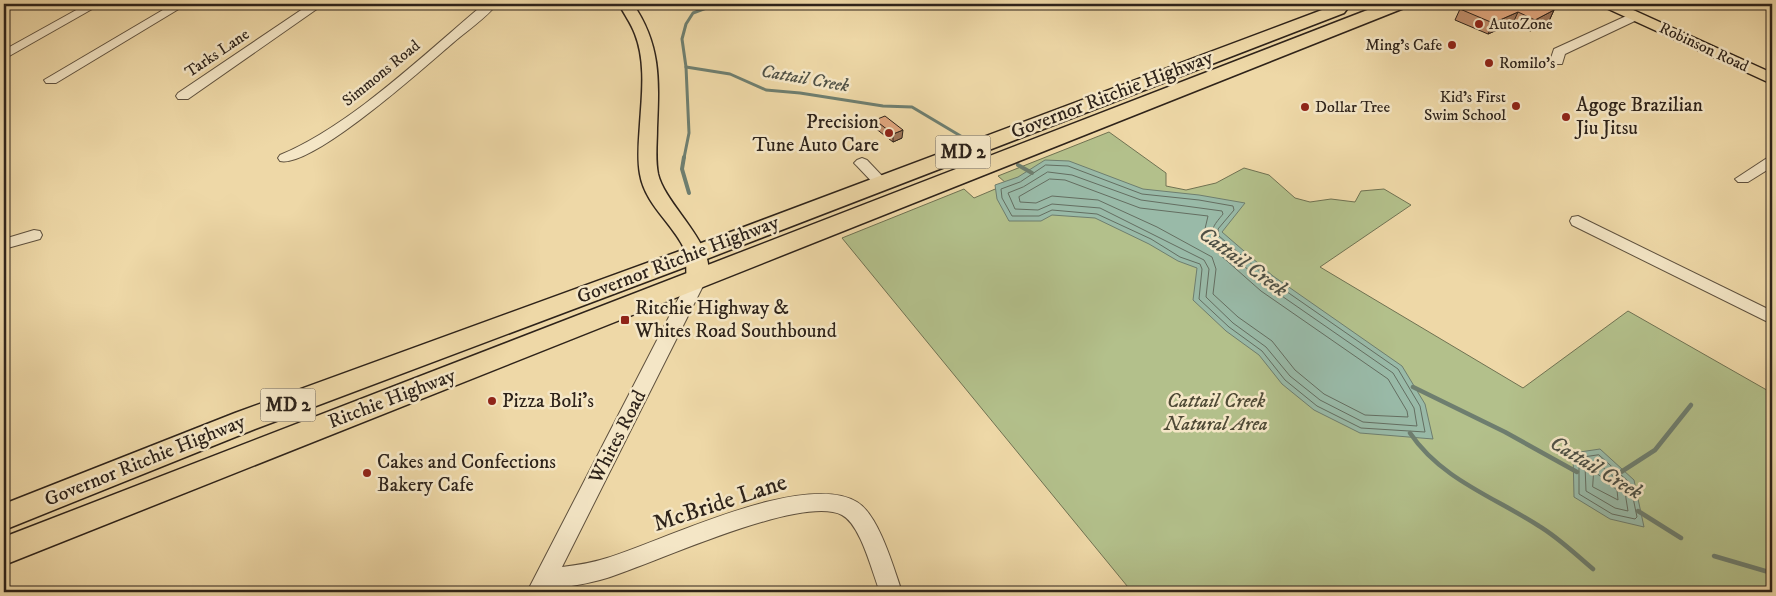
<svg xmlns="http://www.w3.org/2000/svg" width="1776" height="596" viewBox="0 0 1776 596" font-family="'IM FELL DW Pica',serif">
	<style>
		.green { fill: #b3c08b; stroke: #707252 }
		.water { fill: #99baa8; stroke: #6e7e6f }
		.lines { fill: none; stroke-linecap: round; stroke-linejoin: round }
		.shore { stroke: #646e61; stroke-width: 1 }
		.stream-far2 { stroke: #6e7e6f; stroke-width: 3 }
		.stream-far1 { stroke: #6e7e6f; stroke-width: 4 }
		.stream { stroke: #6e7e6f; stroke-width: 4.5 }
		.minor-casing { stroke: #5e503d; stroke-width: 2 }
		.major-casing { stroke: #2e231a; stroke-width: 3 }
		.highway-casing { stroke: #2e231a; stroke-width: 3 }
		.minor { fill: #f4e6c6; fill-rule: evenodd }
		.major { fill: #eed8a7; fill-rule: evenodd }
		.highway { fill: #eed8a7; fill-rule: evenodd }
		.wall { fill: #c18f6c; stroke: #2e231a }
		.shaded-wall { fill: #9d7458; stroke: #2e231a }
		.building { fill: #e0a67d; stroke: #2e231a }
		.poi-dot { fill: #8f2418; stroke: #f4e6c6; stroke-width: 2 }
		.labels { text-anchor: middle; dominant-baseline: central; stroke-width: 5; stroke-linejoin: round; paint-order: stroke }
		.far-poi-label { font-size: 16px; fill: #2e231a; stroke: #f4e6c6; text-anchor: start }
		.far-street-label { font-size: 16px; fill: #2e231a; stroke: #f4e6c6 }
		.far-water-label { font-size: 18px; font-style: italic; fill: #4e5045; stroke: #f4e6c6 }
		.shield { fill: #f4e6c6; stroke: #695e4e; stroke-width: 1 }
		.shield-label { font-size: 19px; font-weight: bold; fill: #2e231a }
		.street-label { font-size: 20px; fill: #2e231a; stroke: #f4e6c6 }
		.poi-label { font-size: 20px; fill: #2e231a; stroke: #f4e6c6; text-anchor: start }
		.park-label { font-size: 20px; font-style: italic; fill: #4f4a36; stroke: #f4e6c6 }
		.water-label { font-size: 21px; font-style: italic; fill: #4e5045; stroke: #f4e6c6 }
		.near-street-label { font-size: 24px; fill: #2e231a; stroke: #f4e6c6 }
	</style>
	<rect width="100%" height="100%" fill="#eed8a7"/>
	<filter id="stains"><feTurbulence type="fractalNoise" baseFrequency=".004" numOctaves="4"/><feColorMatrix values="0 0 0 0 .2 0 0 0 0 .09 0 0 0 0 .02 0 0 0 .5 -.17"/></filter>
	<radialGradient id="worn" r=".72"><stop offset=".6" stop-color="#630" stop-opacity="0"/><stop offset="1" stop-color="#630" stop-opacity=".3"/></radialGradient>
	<polygon class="green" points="1109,132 1166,173 1166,186 1186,190 1216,183 1244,168 1269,175 1295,198 1310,202 1331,199 1355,202 1361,191 1384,189 1411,205 1320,267 1523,388 1628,311 1772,393 1772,592 1132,592 842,238 964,189 974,198 1007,184 998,176"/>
	<g class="water">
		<polygon points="1045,160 1069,161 1143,189 1199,195 1245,203 1222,232 1273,276 1402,366 1425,404 1433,439 1360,433 1314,410 1282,384 1259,355 1226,331 1193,300 1197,268 1178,261 1149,244 1095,218 1052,215 1041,221 1009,221 997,199 995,185 1018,177"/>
		<polygon points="1600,449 1634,480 1644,527 1610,519 1574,497 1573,453"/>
	</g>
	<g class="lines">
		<g class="shore">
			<polygon points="1046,165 1068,166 1142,194 1199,200 1233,206 1234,210 1218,229 1219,236 1270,280 1398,369 1420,406 1425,432 1361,428 1317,406 1285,380 1262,351 1229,327 1199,299 1202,269 1200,264 1180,257 1151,239 1097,214 1052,210 1039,216 1012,216 1002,198 1001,189 1020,182"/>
			<path d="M1048,172l24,3 69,25 81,11 1,3c-7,9 -15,16 -8,27l51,44 127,88 21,35 3,18 -54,-4 -43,-22 -30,-24 -24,-29 -33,-24 -27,-26 3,-28 -5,-9 -104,-52 -48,-4 -14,6 -23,-1 -7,-16 15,-6z"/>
			<polygon points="1050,179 1065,180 1140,208 1208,216 1204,233 1210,246 1261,291 1388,379 1407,411 1408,417 1365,415 1324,394 1295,370 1272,341 1238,317 1213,294 1216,269 1212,257 1157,227 1098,200 1052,196 1036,203 1020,202 1019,197"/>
			<polygon points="1599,455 1630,483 1637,517 1635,519 1612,514 1579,494 1579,458"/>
			<polygon points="1587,462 1597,462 1624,486 1628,511 1615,508 1586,491 1585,465"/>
			<polygon points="1594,471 1617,490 1618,500 1593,487"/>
		</g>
		<g class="stream-far2">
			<polyline points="686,67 730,74 766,90 800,93 883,106 912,107 964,138"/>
			<polyline points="684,158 689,133 686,67 682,39 686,24 693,13 717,4"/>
		</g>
		<g class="stream-far1">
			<polyline points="684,157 682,169 689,193"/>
			<polyline points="1018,165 1032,173"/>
		</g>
		<g class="stream">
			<polyline points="1413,387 1505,432 1577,472"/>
			<path d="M1410,433c31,46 84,64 129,93 20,12 36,28 54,43"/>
			<polyline points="1621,472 1655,450 1691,405"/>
			<polyline points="1638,511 1681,538"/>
			<polyline points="1714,556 1772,573"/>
		</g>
		<defs>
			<g id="minor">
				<polygon points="87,4 101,4 4,59 4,50"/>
				<polygon points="173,4 187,4 56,83 46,83 44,80"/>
				<polygon points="310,4 324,4 188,99 178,99 176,96 178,93"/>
				<path d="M484,4h13c-11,14 -29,26 -43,38 -27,23 -142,127 -174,119l-2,-3 2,-3c72,-30 144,-101 204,-151z"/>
				<polygon points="1635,12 1641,16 1639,19 1565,54 1562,64 1552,64 1550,61 1554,49"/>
				<polygon points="1772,157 1772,167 1748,182 1738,182 1735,179 1767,158"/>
				<polygon points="862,158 867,160 886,180 889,183 886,186 876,186 857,166 854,163 857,160"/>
				<polygon points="1578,216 1772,311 1772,324 1572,225 1570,221 1572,217"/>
				<polygon points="34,230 40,231 42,235 40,239 4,249 4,239"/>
				<path d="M697,274l6,2 3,4 -144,287c15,-2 30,-4 45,-9 56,-17 197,-88 250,-56 22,13 37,67 45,90h-22c-8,-20 -19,-67 -38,-77 -41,-21 -189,49 -235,63 -19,6 -38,8 -56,12l-1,2h-23l161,-312 3,-4z"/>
			</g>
			<g id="major">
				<path d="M619,4h14c28,41 26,76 24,124 0,15 -2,31 1,46 8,34 67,77 46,111l-7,2 -7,-2c-7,-11 -1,-25 -6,-37 -13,-26 -39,-44 -44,-74 -3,-16 -1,-34 0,-50 2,-30 6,-62 -5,-90 -4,-11 -11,-20 -16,-30z"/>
				<polygon points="1602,4 1620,4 1772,73 1772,84 1604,7"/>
			</g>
			<g id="highway">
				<polygon points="1338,4 1344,5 1347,9 1344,13 704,260 255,429 4,530 4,504 235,413 688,248"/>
				<polygon points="1383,4 1407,4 1404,8 4,565 4,537"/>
			</g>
		</defs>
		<use href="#minor" class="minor-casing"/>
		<use href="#major" class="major-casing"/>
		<use href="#highway" class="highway-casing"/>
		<use href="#minor" class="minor"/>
		<use href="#major" class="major"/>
		<use href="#highway" class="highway"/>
	</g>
	<g class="wall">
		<polygon points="1460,9 1554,10 1549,21 1530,31 1513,23 1488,34 1455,20"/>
		<polygon points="875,120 902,138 893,142 875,128"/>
	</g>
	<g class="shaded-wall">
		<polygon points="1554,10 1549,21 1530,31 1535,20"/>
		<polygon points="1518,12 1513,23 1488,34 1493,23"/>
		<polygon points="903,130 902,138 893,142 893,134"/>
	</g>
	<g class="building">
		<polygon points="1471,4 1539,4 1554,10 1535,20 1518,12 1493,23 1460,9"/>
		<polygon points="885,116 903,130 893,134 875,120"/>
	</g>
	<g class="poi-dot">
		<circle cx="1479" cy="24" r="5"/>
		<circle cx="1452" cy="45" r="5"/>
		<circle cx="1489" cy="63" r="5"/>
		<circle cx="1516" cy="106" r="5"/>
		<circle cx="1305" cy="107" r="5"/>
		<circle cx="1566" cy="117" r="5"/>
		<circle cx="889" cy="133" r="5"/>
		<rect x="620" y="315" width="10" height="10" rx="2.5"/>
		<circle cx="492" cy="401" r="5"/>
		<circle cx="367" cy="473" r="5"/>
	</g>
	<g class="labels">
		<g class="far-poi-label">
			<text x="1489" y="24">AutoZone</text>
			<text x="1442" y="45" text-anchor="end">Ming's Cafe</text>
			<text x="1499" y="63">Romilo's</text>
			<text x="1506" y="97" text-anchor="end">Kid's First<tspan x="1506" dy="18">Swim School</tspan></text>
			<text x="1315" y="107">Dollar Tree</text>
		</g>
		<g class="far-street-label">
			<text transform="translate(1704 47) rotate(25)">Robinson Road</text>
			<text transform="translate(217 53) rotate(-34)">Tarks Lane</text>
			<text transform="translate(381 73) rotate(-39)">Simmons Road</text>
		</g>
		<g class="far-water-label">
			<text transform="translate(805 79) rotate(10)">Cattail Creek</text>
		</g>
		<g class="shield">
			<rect x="935.5" y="135.5" width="55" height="33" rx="4"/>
			<rect x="260.5" y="388.5" width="55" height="33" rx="4"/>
		</g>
		<g class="shield-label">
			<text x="963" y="152">MD 2</text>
			<text x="288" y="405">MD 2</text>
		</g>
		<g class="street-label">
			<text transform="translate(1112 95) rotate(-21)">Governor Ritchie Highway</text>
			<text transform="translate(678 260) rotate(-21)">Governor Ritchie Highway</text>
			<text transform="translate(392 399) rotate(-21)">Ritchie Highway</text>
			<text transform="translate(618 437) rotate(-63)">Whites Road</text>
			<text transform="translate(145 461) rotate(-22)">Governor Ritchie Highway</text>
		</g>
		<g class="poi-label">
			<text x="1576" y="105">Agoge Brazilian<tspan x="1576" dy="23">Jiu Jitsu</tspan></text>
			<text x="879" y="122" text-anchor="end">Precision<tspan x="879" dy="23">Tune Auto Care</tspan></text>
			<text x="635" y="308">Ritchie Highway &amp;<tspan x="635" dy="23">Whites Road Southbound</tspan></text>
			<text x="502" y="401">Pizza Boli's</text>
			<text x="377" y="462">Cakes and Confections<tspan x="377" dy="23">Bakery Cafe</tspan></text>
		</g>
		<g class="park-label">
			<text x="1216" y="401">Cattail Creek<tspan x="1216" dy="23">Natural Area</tspan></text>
		</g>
		<g class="water-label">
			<text transform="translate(1243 262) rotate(36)">Cattail Creek</text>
			<text transform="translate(1596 468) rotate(31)">Cattail Creek</text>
		</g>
		<g class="near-street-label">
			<text transform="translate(720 503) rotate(-18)">McBride Lane</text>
		</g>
	</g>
	<rect width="1776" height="596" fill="none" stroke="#eed8a7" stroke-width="20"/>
	<rect x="5" y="5" width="1766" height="586" fill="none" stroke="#2e231a" stroke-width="2.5"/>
	<rect x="10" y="10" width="1756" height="576" fill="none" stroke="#2e231a"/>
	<rect width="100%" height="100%" filter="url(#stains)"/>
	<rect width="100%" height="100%" fill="url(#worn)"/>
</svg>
